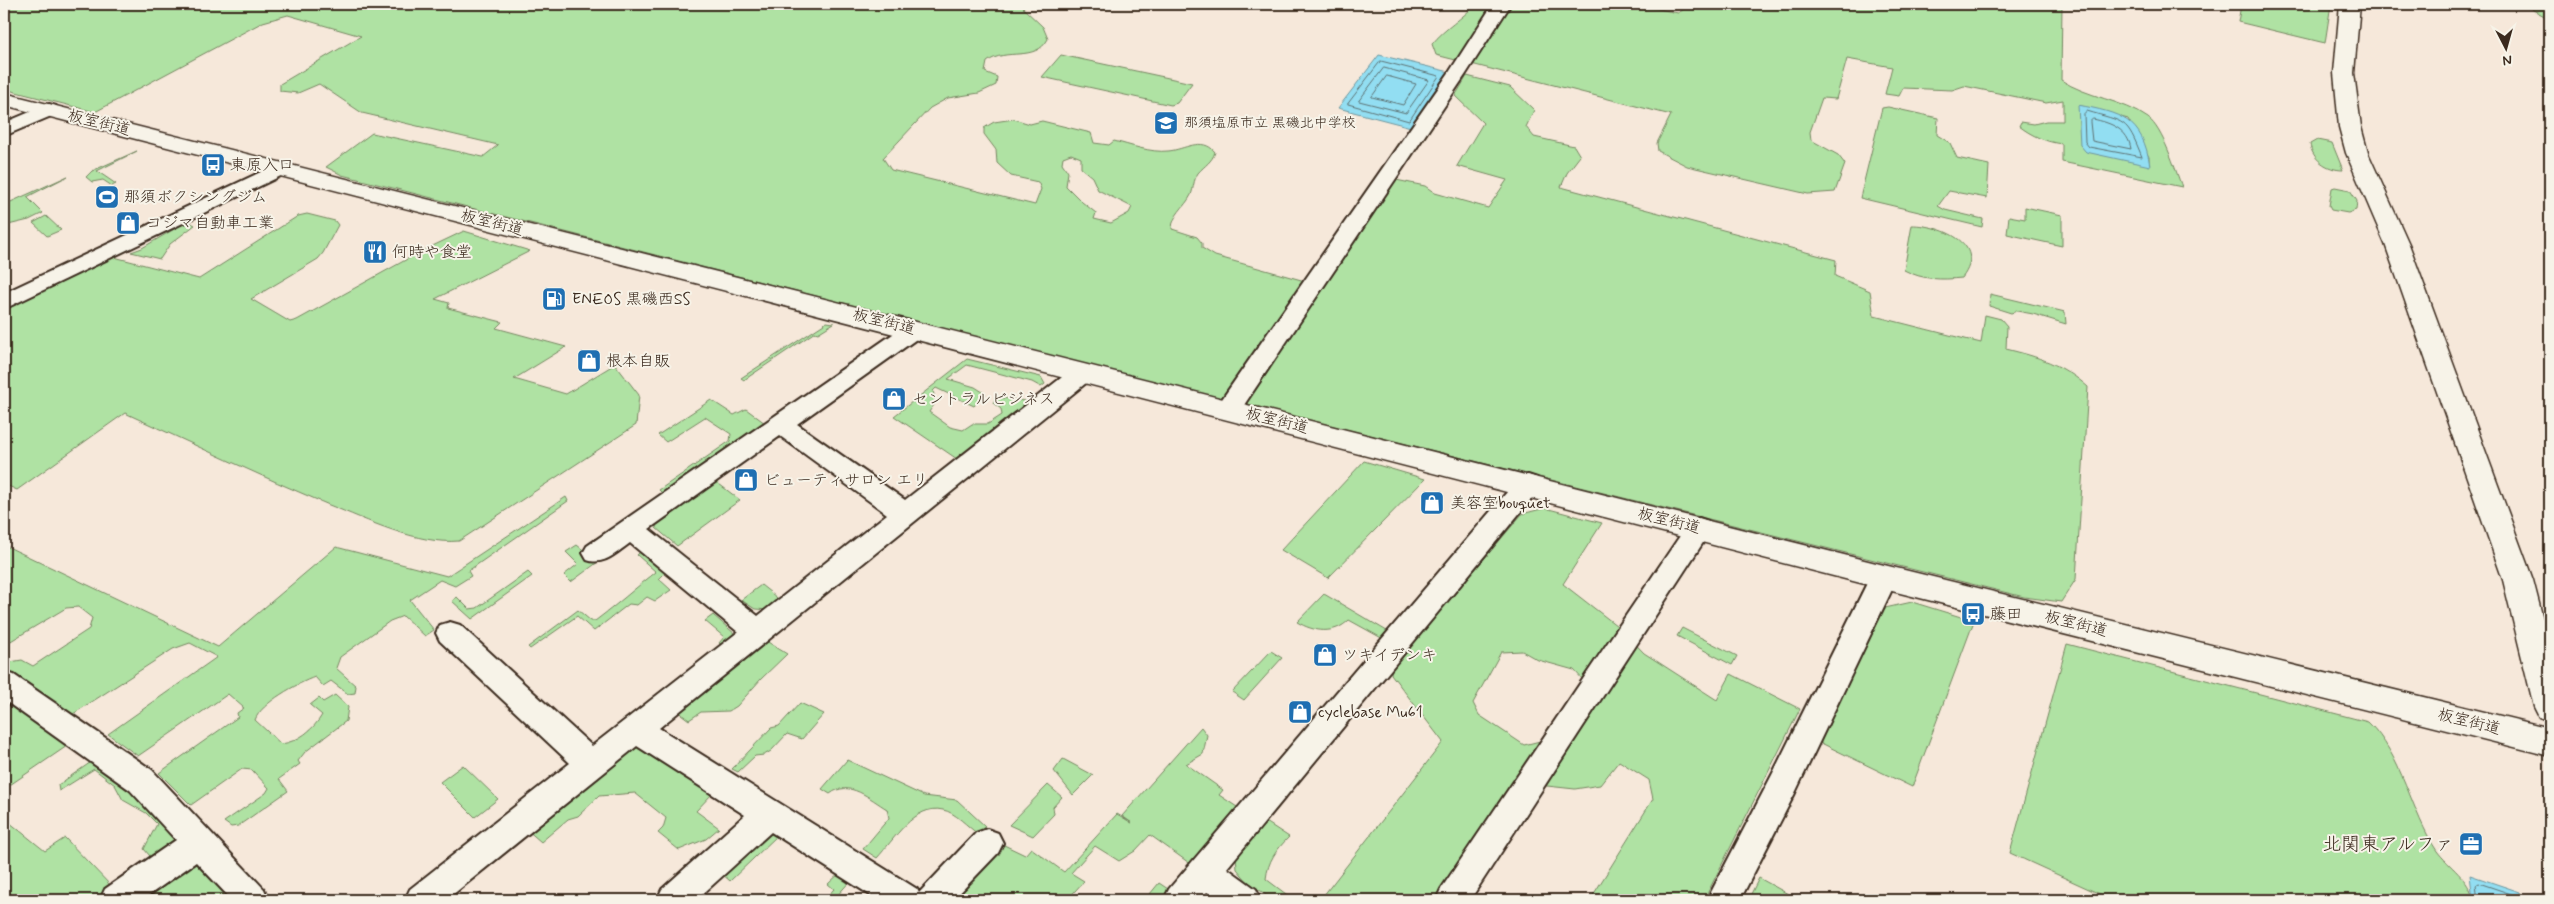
<svg xmlns="http://www.w3.org/2000/svg" width="2554" height="904" viewBox="0 0 2554 904" font-family="Mynerve,'Klee One',sans-serif">
	<style>
		.green { fill: #afe2a3; stroke: #758660; fill-rule: evenodd }
		.water { fill: #92def2; stroke: #6f969d }
		.lines { fill: none; stroke-linecap: round; stroke-linejoin: round }
		.shore { stroke: #5e7273; stroke-width: 1 }
		.minor-casing { stroke: #3b2a1e; stroke-width: 4 }
		.tertiary-casing { stroke: #3b2a1e; stroke-width: 3 }
		.secondary-casing { stroke: #3b2a1e; stroke-width: 3 }
		.minor { fill: #f7f3e8; fill-rule: evenodd }
		.tertiary { fill: #f7f3e8; fill-rule: evenodd }
		.secondary { fill: #f7f3e8; fill-rule: evenodd }
		.labels { text-anchor: middle; dominant-baseline: central; stroke-width: 4; stroke-linejoin: round; paint-order: stroke }
		.far-poi-label { font-size: 14px; fill: #3b2a1e; stroke: #f7f3e8; text-anchor: start }
		.street-label { font-size: 16px; fill: #3b2a1e; stroke: #f7f3e8 }
		.poi-label { font-size: 16px; fill: #3b2a1e; stroke: #f7f3e8; text-anchor: start }
		.near-poi-label { font-size: 19px; fill: #3b2a1e; stroke: #f7f3e8; text-anchor: end }
	</style>
	<rect width="100%" height="100%" fill="#f6e8da"/>
	<filter id="ink" filterUnits="userSpaceOnUse"><feTurbulence type="fractalNoise" baseFrequency=".02" numOctaves="2"/><feDisplacementMap in="SourceGraphic" scale="10" xChannelSelector="R" yChannelSelector="G"/><feConvolveMatrix kernelMatrix="1 2 1 2 8 2 1 2 1" color-interpolation-filters="sRGB"/></filter>
	<g filter="url(#ink)">
		<g class="green">
			<path d="M4,4h1023l-4,4 20,19 5,12c-13,24 -42,8 -61,23l-2,10 12,5 -1,8 -17,8 -31,5 -18,10 -47,50 8,12 144,35 6,-16 -3,-7 -27,-6 -14,-13 -1,-13 -12,-16v-6l10,-6 20,-3 16,5 12,-3 49,12 3,10 15,2 5,-4c16,4 37,12 54,10 16,-1 34,-15 47,1 -3,10 -10,13 -17,21 -5,8 -4,14 -7,22 -6,12 -19,20 -19,34l25,8 5,6v5l13,8 108,30 73,-106 29,6 10,7 53,15 19,-28 -50,-14 26,-43 -28,-27 12,-20 43,11 24,23 -8,17 8,10 40,9 6,10 -13,17 -6,14 275,73 -1,16 35,15 4,25 107,27 4,-28 16,4 6,7 -1,23c33,8 56,15 82,38l-12,192 -15,23 -37,-5 -938,-232 -744,-190 -16,-8 46,-34 111,24 15,-12 -136,-32 -43,-29 -21,9 -18,-2v-7l81,-48 -73,-21 -25,7 -168,90 -91,-23v-68l3,-2 -3,-1zM1071,154l10,4v10l11,9 6,13 34,17 -3,6 -18,10 -17,-4 2,-6 -14,-11 -16,-16 2,-14 -6,-9 1,-6z"/>
			<path d="M1476,4h159l43,9 14,-9h36l50,5 2,-5h282l-1,76c25,17 62,20 87,38 15,11 27,51 34,69l-120,-25v-18c-16,-2 -30,-8 -43,-18l2,-4 13,2 12,-3h17v-21l-17,3 -82,-17 -12,4 -49,-2 -4,8 -14,-2 7,-27 -45,-8 -11,40 -14,-1 -12,34 1,8 27,15 7,9 -10,28 -27,2 -121,-28 -29,-15 -1,-8 14,-28 -235,-60 -4,-11c13,-16 30,-25 44,-40zM2078,105l50,14 21,38v9z"/>
			<polygon points="2236,4 2331,4 2325,43 2238,22 2241,5"/>
			<polygon points="2522,4 2550,4 2550,19"/>
			<polygon points="1061,55 1192,83 1177,103 1171,105 1042,77"/>
			<polygon points="1888,107 1938,118 1937,135 1950,143 1957,158 1989,165 1987,198 1949,191 1938,206 1945,210 1983,219 1982,227 1860,198 1882,108"/>
			<path d="M2317,140l15,3 11,27c-16,0 -31,-11 -33,-26z"/>
			<polygon points="137,151 97,171 116,184 112,186 103,180 92,182 86,177 92,171"/>
			<polygon points="68,176 27,197 43,213 29,220 4,226 4,205"/>
			<polygon points="2335,187 2350,190 2357,201 2356,210 2348,213 2331,210 2329,206 2332,188"/>
			<polygon points="2025,207 2062,215 2062,246 2007,234 2009,216 2025,219"/>
			<path d="M307,214l28,7 3,4 -15,28 -5,6 -67,40 39,23 7,-2 123,-68 44,-21 66,20 -95,48 14,4 -1,5 54,14 -6,6 70,19 -52,32 52,15 49,-30 24,31 -3,30 -177,116c-41,4 -92,-21 -130,-36 -69,-29 -136,-61 -204,-92l-108,77 -13,-6v-180l92,-45 18,-2 85,22 99,-63z"/>
			<polygon points="46,216 61,230 47,236 33,223"/>
			<polygon points="188,221 195,225 170,244 160,259 131,252 142,248"/>
			<path d="M1912,225c27,0 77,18 50,53 -21,2 -39,2 -58,-8z"/>
			<polygon points="1990,294 2065,312 2066,324 2033,314 2017,311 2011,313 1989,306"/>
			<polygon points="827,322 834,323 818,333 815,332 744,380 741,378"/>
			<polygon points="967,359 1041,377 1045,384 1041,387 1032,382 967,365 948,379 975,387 986,394 974,406 936,388 933,391 936,402 929,412 950,427 963,430 972,424 988,424 1002,415 1001,409 993,403 996,397 1026,401 1027,407 960,461 894,416"/>
			<polygon points="711,400 734,415 746,409 765,423 664,495 659,490 730,441 731,434 705,417 666,442 658,435"/>
			<polygon points="1364,461 1425,479 1328,578 1281,550"/>
			<polygon points="715,481 740,500 677,546 656,528 657,520"/>
			<path d="M566,497l2,4 -100,70 3,5 -16,10 -15,-6 -30,20 24,30 -9,6 -22,-20 -13,5 -50,36 -4,11 20,18 -1,7 -7,1 -17,-13 -8,5 -8,-9c-17,6 -54,26 -60,43l26,24c17,-2 33,-15 41,-29l-12,-10 9,-7 4,4 12,-7 13,12 -2,14 -41,31 -7,9 2,3 -21,15 9,12 -50,35 -7,1 -7,-5 42,-29 3,-5 -17,-18 -10,-1 -51,36 -32,-32 79,-56 -1,-4 7,-5 -16,-14 -90,62 -30,-22 109,-77 -27,-14 -17,6 -103,67 -66,-45v-8l18,-3 11,6 56,-37 3,-11 -14,-11 -12,1 -62,37v-100l214,102 118,-100 111,29z"/>
			<path d="M1545,508l57,15 -39,61 58,45 23,24 73,47 14,-26 69,35 -96,191h-114l63,-101 -4,-19 -30,-19 -19,24 -25,4 -56,-6 -83,117h-116l123,-158 -52,-68 1,-6 130,-154zM1522,651l16,9 36,10 12,13 -42,57 -20,5 -45,-30 -6,-12 28,-51z"/>
			<polygon points="577,545 598,562 571,582 564,575 578,564 566,552"/>
			<path d="M640,552l25,21 -6,6 12,11 -16,11 -8,-4 -10,8 -8,-1 -35,27 -17,-15 -47,33 -2,-2 50,-37 13,11h4c22,-16 40,-33 61,-49l-19,-17z"/>
			<polygon points="528,572 532,576 472,619 452,601 457,597 469,609 477,608"/>
			<polygon points="761,585 781,601 769,610 755,609 741,600"/>
			<path d="M1324,594l68,40 -5,7 -38,-21c-15,15 -35,12 -52,2z"/>
			<polygon points="1912,602 1974,621 1912,787 1819,742 1885,608"/>
			<polygon points="713,615 735,634 733,640 724,648 719,643 724,637 705,621"/>
			<polygon points="1682,628 1737,656 1732,665 1677,636"/>
			<polygon points="763,639 787,654 761,679 737,706 729,711 701,712 689,720 677,711"/>
			<path d="M2067,644l301,78c34,32 43,91 69,129 12,16 33,28 36,49h-360l-103,-47z"/>
			<polygon points="1271,651 1282,658 1244,700 1232,692"/>
			<polygon points="4,697 70,744 4,789"/>
			<polygon points="800,703 824,714 802,739 787,734 771,751 764,755 755,756 738,772 732,769 771,728 779,726"/>
			<polygon points="1201,727 1207,735 1203,754 1186,764 1223,790 1219,795 1240,809 1192,865 1150,835 1135,851 1119,861 1095,846 1071,873 1084,881 1067,900 972,900 958,890 1002,844 1025,855 1031,848 1064,872 1117,814 1132,823 1122,816"/>
			<polygon points="640,746 713,793 696,811 719,828 706,839 679,850 658,833 663,828 666,818 635,793 599,796 578,816 568,819 541,842 526,829 625,747"/>
			<polygon points="1063,759 1093,775 1073,795 1054,771"/>
			<polygon points="94,760 134,788 180,838 155,862 144,849 157,824 146,813 123,800 115,785 94,769 59,791 58,785"/>
			<path d="M847,760l77,36 33,4 28,26 -7,8c-10,-7 -23,-22 -35,-24 -28,-7 -50,31 -66,48l-14,-9 26,-31 -2,-9c-17,-10 -38,-30 -57,-15l-8,-5z"/>
			<polygon points="463,765 498,799 475,817 440,782"/>
			<polygon points="1048,785 1062,797 1053,807 1054,814 1033,836 1009,825"/>
			<polygon points="4,818 45,851 65,838 113,888 97,900 4,900"/>
			<path d="M1266,822l23,15c-13,13 -21,24 -23,42l28,21h-21l-26,-19 -10,-12 -1,-13z"/>
			<polygon points="774,831 779,834 730,881 721,873 764,834"/>
			<polygon points="198,857 243,900 128,900 184,862"/>
			<polygon points="842,871 852,879 835,898 837,900 824,900 834,889 828,884"/>
			<polygon points="1759,878 1799,900 1748,900"/>
			<polygon points="1159,883 1171,891 1163,900 1145,900"/>
		</g>
		<g class="water">
			<polygon points="1379,55 1450,72 1411,127 1338,108"/>
			<path d="M2078,105c42,8 65,13 72,61l-64,-14 -6,-7z"/>
			<polygon points="2470,875 2520,892 2521,900 2473,900"/>
		</g>
		<g class="lines">
			<g class="shore">
				<polygon points="1381,61 1439,76 1409,121 1348,104"/>
				<polygon points="1384,68 1429,80 1406,113 1359,101"/>
				<polygon points="1387,76 1416,84 1403,105 1372,97"/>
				<path d="M2087,111c39,12 39,6 55,46l-53,-10 -4,-5 -1,-28z"/>
				<path d="M2093,119c18,4 35,10 38,30l-39,-8 -2,-19z"/>
				<polyline points="2478,900 2476,885 2479,883 2514,895 2516,900"/>
			</g>
			<defs>
				<g id="minor">
					<polygon points="1493,4 1511,4 1466,74 1238,414 1229,417 1220,414 1217,408 1220,402 1448,74"/>
					<polygon points="49,104 56,106 59,110 56,114 4,136 4,123"/>
					<polygon points="280,163 287,165 290,169 287,173 4,309 4,293"/>
					<path d="M914,322l8,3 3,5 -3,5 -125,89 108,76 170,-133 8,-2 8,2 4,6 -4,6 -432,349 258,161 2,4 57,-60 11,-4 11,4 5,10 -5,10 -45,47h-75l-107,-68 -75,68h-39l5,-11 83,-74 -108,-69 -191,154h-41l5,-11 160,-126 -130,-122 -4,-8 4,-8 10,-3 10,3 132,121 146,-114 -108,-89c-14,10 -26,23 -43,17l-4,-7 4,-7 319,-221zM780,436l107,78 -129,102 -109,-87z"/>
					<polygon points="1528,475 1537,478 1541,485 1537,492 1227,868 1256,889 1261,900 1219,900 1207,892 1200,900 1164,900 1169,889 1519,478"/>
					<polygon points="1699,518 1708,521 1712,528 1708,535 1470,900 1436,900 1441,889 1690,521"/>
					<polygon points="1884,566 1894,569 1898,577 1795,793 1740,900 1707,900 1773,773 1874,569"/>
					<polygon points="4,672 14,675 152,770 264,889 269,900 232,900 196,862 142,900 100,900 105,889 176,840 130,790 4,700"/>
				</g>
				<polygon id="tertiary" points="2340,4 2360,4 2354,73 2361,127 2368,153 2409,244 2533,580 2550,646 2550,721 2539,717 2534,707 2503,580 2385,244 2346,153 2339,127 2334,73"/>
				<polygon id="secondary" points="4,93 1884,565 2550,728 2550,756 1884,589 4,105"/>
			</defs>
			<use href="#minor" class="minor-casing"/>
			<use href="#tertiary" class="tertiary-casing"/>
			<use href="#secondary" class="secondary-casing"/>
			<use href="#minor" class="minor"/>
			<use href="#tertiary" class="tertiary"/>
			<use href="#secondary" class="secondary"/>
		</g>
	</g>
	<defs>
		<symbol id="school-square" viewBox="-11 -11 22 22"><rect x="-9" y="-9" width="18" height="18" rx="4" fill="#1f6fb2" stroke="#f7f3e8"/><path d="M0-5L7-2L0 1L-7-2ZM-4 1L0 2.5L4 1V4Q0 6-4 4Z" fill="#fff"/></symbol>
		<symbol id="bus-square" viewBox="-11 -11 22 22"><rect x="-9" y="-9" width="18" height="18" rx="4" fill="#1f6fb2" stroke="#f7f3e8"/><path d="M-5-6H5V4H4V6H2V4H-2V6H-4V4H-5ZM-3.5-4V0h7V-4ZM-3.5 1.2v1.5H-2V1.2ZM2 1.2v1.5H3.5V1.2Z" fill="#fff"/></symbol>
		<symbol id="stadium-square" viewBox="-11 -11 22 22"><rect x="-9" y="-9" width="18" height="18" rx="4" fill="#1f6fb2" stroke="#f7f3e8"/><path d="M0-5a6.5 5 0 1 0 0 10a6.5 5 0 1 0 0-10ZM-3.5-1.8h7v3.6h-7Z" fill="#fff"/></symbol>
		<symbol id="shop-square" viewBox="-11 -11 22 22"><rect x="-9" y="-9" width="18" height="18" rx="4" fill="#1f6fb2" stroke="#f7f3e8"/><path d="M-5-2.5h2.3a2.7 3.5 0 0 1 5.4 0H5L5.5 6h-11ZM-1.5-2.5h3a1.5 2.3 0 0 0-3 0Z" fill="#fff"/></symbol>
		<symbol id="restaurant-square" viewBox="-11 -11 22 22"><rect x="-9" y="-9" width="18" height="18" rx="4" fill="#1f6fb2" stroke="#f7f3e8"/><path d="M-5-6h1v4h1v-4h1v4h1v-4h1v5L-1.5 .5V6h-2V.5L-5-1ZM5-6V6H3V1.5H1.5Q1.5-4 5-6Z" fill="#fff"/></symbol>
		<symbol id="fuel-square" viewBox="-11 -11 22 22"><rect x="-9" y="-9" width="18" height="18" rx="4" fill="#1f6fb2" stroke="#f7f3e8"/><path d="M-5.5-6h7V0h2V4h1.3V-2.5L3-4.5l.8-.8L6-3V5H2.5V1h-1V6h-7ZM-4.2-4.7v3.2H.2V-4.7Z" fill="#fff"/></symbol>
		<symbol id="office-square" viewBox="-11 -11 22 22"><rect x="-9" y="-9" width="18" height="18" rx="4" fill="#1f6fb2" stroke="#f7f3e8"/><path d="M-6-3h4V-5.5h4V-3h4V5H-6ZM-1-4.5V-3h2v-1.5ZM-6 0V1H6V0Z" fill="#fff"/></symbol>
	</defs>
	<g fill-rule="evenodd">
		<use href="#school-square" x="1152" y="109" width="28" height="28"/>
		<use href="#bus-square" x="199" y="151" width="28" height="28"/>
		<use href="#stadium-square" x="93" y="183" width="28" height="28"/>
		<use href="#shop-square" x="114" y="209" width="28" height="28"/>
		<use href="#restaurant-square" x="361" y="238" width="28" height="28"/>
		<use href="#fuel-square" x="540" y="285" width="28" height="28"/>
		<use href="#shop-square" x="575" y="347" width="28" height="28"/>
		<use href="#shop-square" x="880" y="385" width="28" height="28"/>
		<use href="#shop-square" x="732" y="466" width="28" height="28"/>
		<use href="#shop-square" x="1418" y="489" width="28" height="28"/>
		<use href="#bus-square" x="1959" y="600" width="28" height="28"/>
		<use href="#shop-square" x="1311" y="641" width="28" height="28"/>
		<use href="#shop-square" x="1286" y="698" width="28" height="28"/>
		<use href="#office-square" x="2457" y="830" width="28" height="28"/>
	</g>
	<g class="labels">
		<g class="far-poi-label">
			<text x="1184" y="123">那須塩原市立 黒磯北中学校</text>
		</g>
		<g class="street-label">
			<text transform="translate(99 123) rotate(14)">板室街道</text>
			<text transform="translate(492 223) rotate(14)">板室街道</text>
			<text transform="translate(884 322) rotate(14)">板室街道</text>
			<text transform="translate(1277 421) rotate(14)">板室街道</text>
			<text transform="translate(1669 521) rotate(14)">板室街道</text>
			<text transform="translate(2076 624) rotate(14)">板室街道</text>
			<text transform="translate(2469 722) rotate(14)">板室街道</text>
		</g>
		<g class="poi-label">
			<text x="230" y="165">東原入口</text>
			<text x="124" y="197">那須ボクシングジム</text>
			<text x="146" y="223">コジマ自動車工業</text>
			<text x="392" y="252">何時や食堂</text>
			<text x="572" y="299">ENEOS 黒磯西SS</text>
			<text x="606" y="361">根本自販</text>
			<text x="912" y="399">セントラルビジネス</text>
			<text x="764" y="480">ビューティサロン エリ</text>
			<text x="1450" y="503">美容室bouquet</text>
			<text x="1990" y="614">藤田</text>
			<text x="1342" y="655">ツキイデンキ</text>
			<text x="1318" y="712">cyclebase Mu61</text>
		</g>
		<g class="near-poi-label">
			<text x="2454" y="844">北関東アルファ</text>
		</g>
	</g>
	<rect width="2554" height="904" fill="none" stroke="#f7f3e8" stroke-width="20"/>
	<rect x="10" y="10" width="2534" height="884" fill="none" stroke="#3b2a1e" stroke-width="2" filter="url(#ink)"/>
	<g transform="translate(2506 48) rotate(174)" stroke="#f7f3e8" stroke-width="4" paint-order="stroke">
	<path d="M0-4L9 19L0 12L-9 19Z" fill="#3b2a1e"/>
	<text y="-8" font-size="14" font-weight="bold" text-anchor="middle" fill="#3b2a1e">N</text>
	</g>
</svg>
